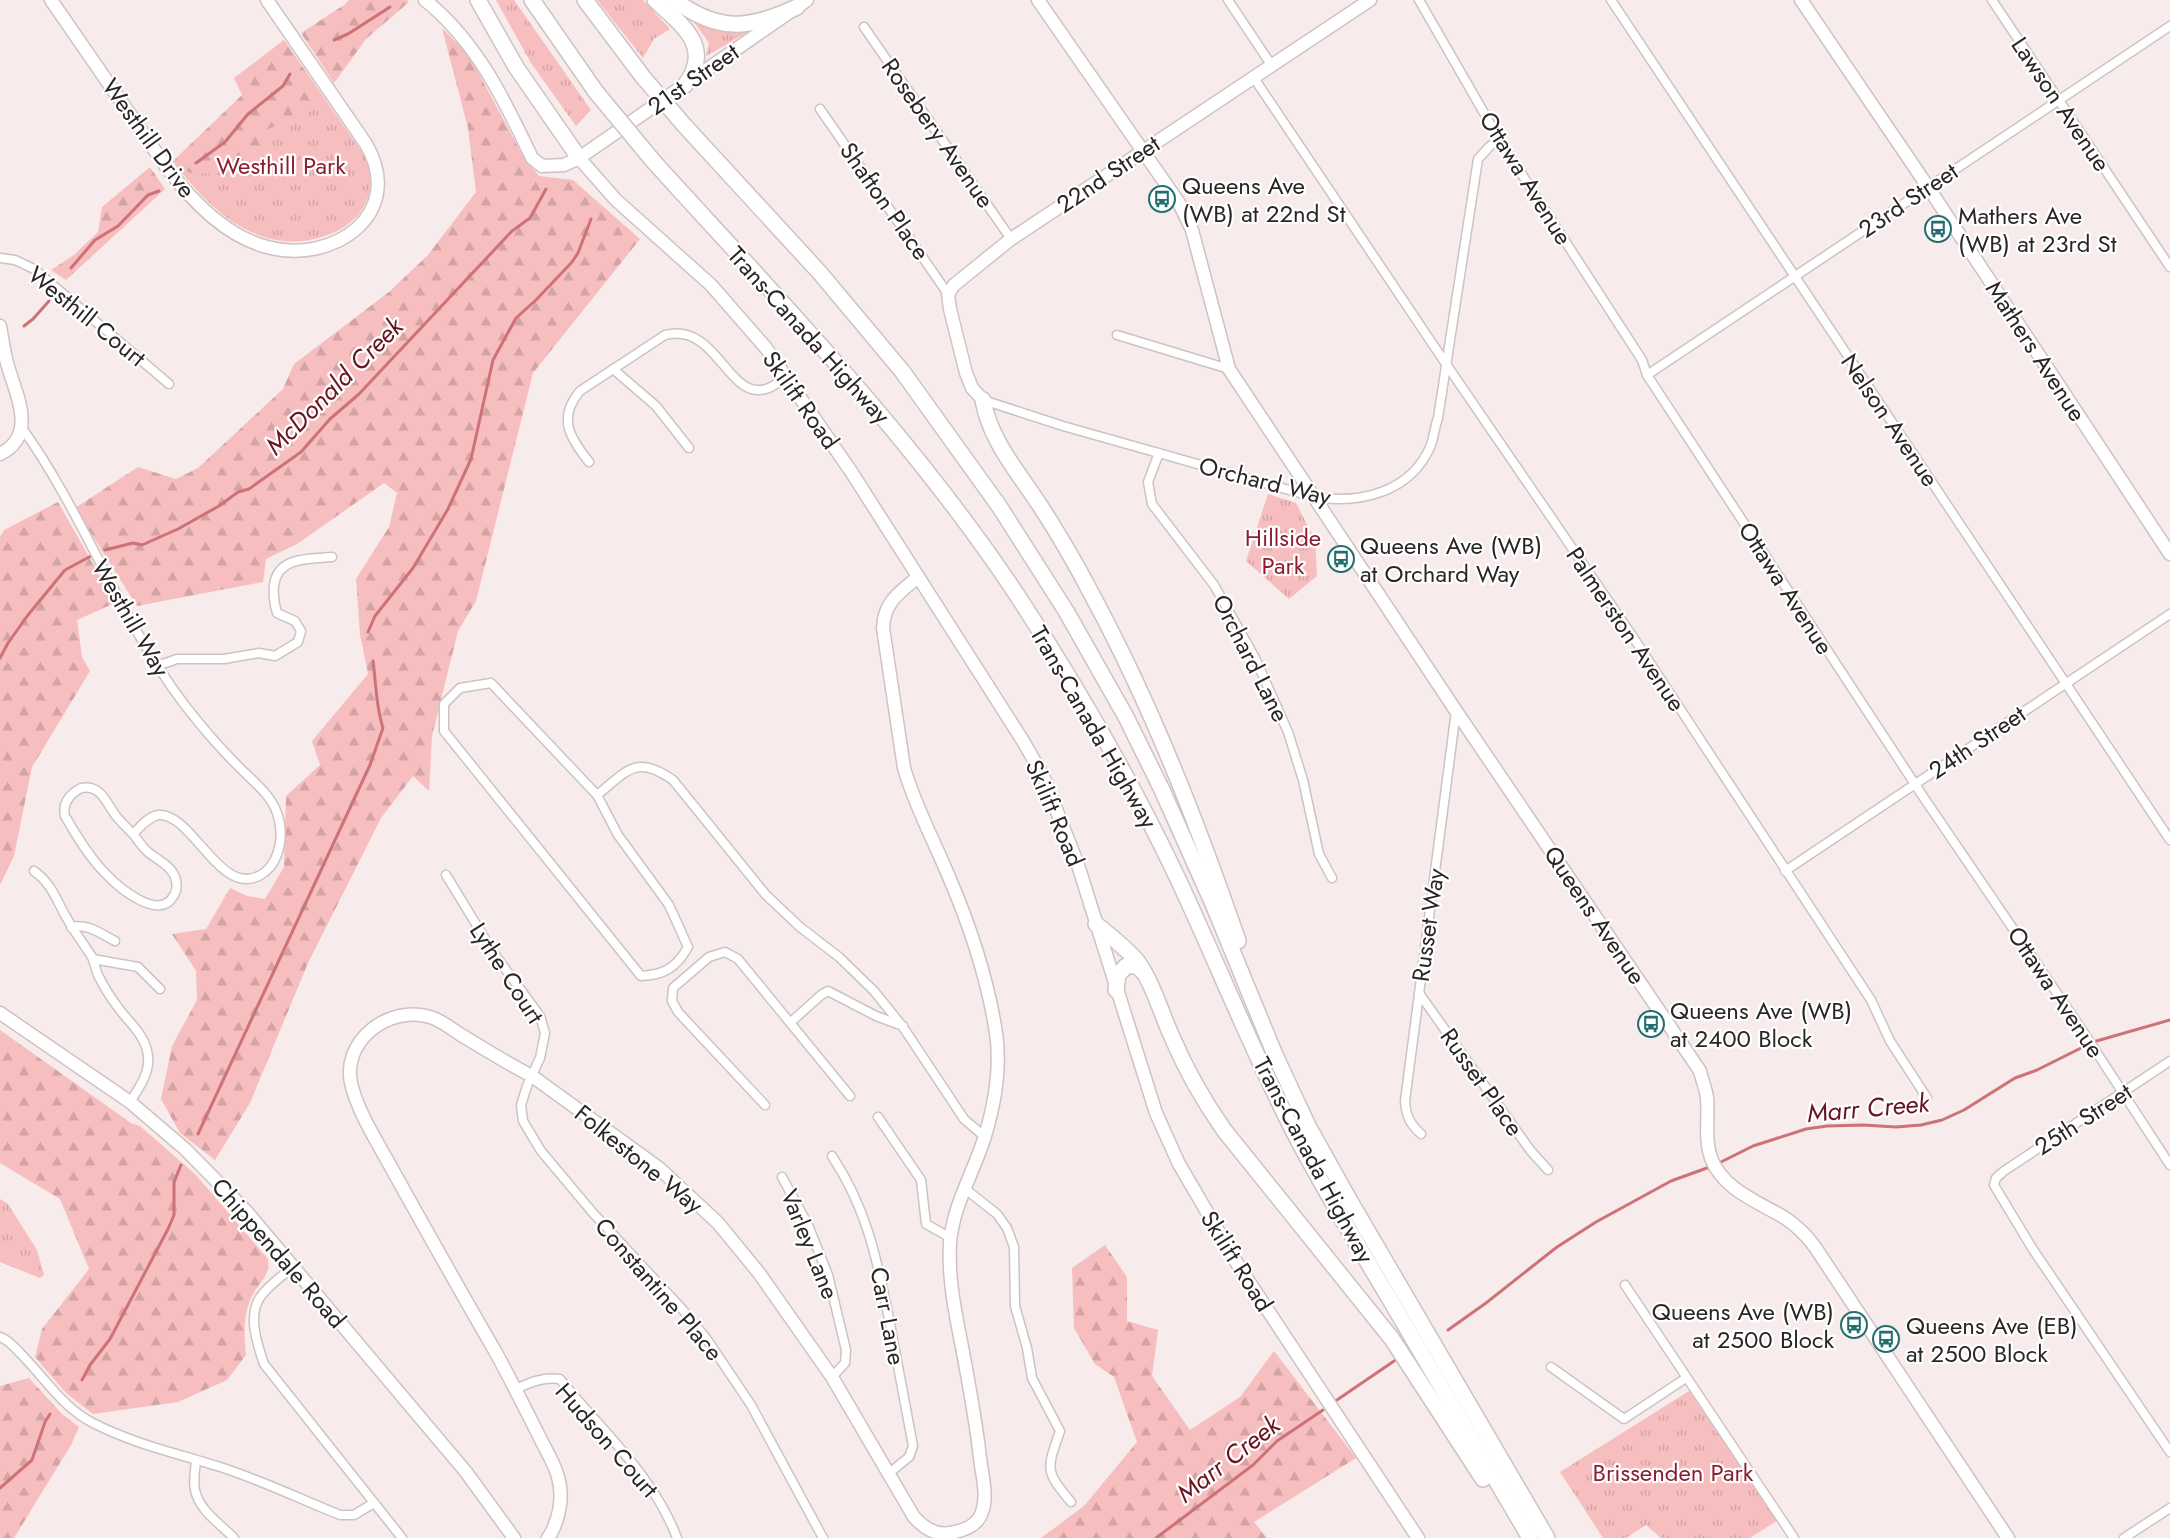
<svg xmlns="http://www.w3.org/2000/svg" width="2170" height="1538" viewBox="0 0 2170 1538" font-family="Jost,sans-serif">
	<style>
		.grass { fill: url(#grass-tufts) }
		.forest { fill: url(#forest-firs) }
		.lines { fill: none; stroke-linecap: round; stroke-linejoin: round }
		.stream { stroke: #cd7277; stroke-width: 3 }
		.street-casing { stroke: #cec2c2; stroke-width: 11 }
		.secondary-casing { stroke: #cec2c2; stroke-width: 15 }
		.highway-casing { stroke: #cec2c2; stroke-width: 18 }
		.street { stroke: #fff; stroke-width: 8 }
		.secondary { stroke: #fff; stroke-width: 12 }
		.highway { stroke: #fff; stroke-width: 15 }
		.highway-bridge-casing { stroke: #cec2c2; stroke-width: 18; stroke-linecap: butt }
		.highway-bridge { stroke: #fff; stroke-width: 15 }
		.labels { text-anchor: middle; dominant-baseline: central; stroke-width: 4.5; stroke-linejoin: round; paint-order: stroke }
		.street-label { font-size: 24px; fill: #2b2626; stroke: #fff }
		.park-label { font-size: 24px; fill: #8c1e30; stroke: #fff }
		.poi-label { font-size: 24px; fill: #2b2626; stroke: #fff; text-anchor: start }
		.water-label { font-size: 26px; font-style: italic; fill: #681522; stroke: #fff }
	</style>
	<defs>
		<pattern id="grass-tufts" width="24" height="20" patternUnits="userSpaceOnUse" patternTransform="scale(1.5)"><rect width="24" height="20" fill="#f7bebf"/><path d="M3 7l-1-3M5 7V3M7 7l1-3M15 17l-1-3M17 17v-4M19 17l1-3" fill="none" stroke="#d4a3a4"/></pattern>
		<pattern id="forest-firs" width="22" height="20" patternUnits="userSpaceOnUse" patternTransform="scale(1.5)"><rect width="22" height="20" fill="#f7bebf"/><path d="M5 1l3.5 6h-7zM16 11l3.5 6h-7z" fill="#d4a3a4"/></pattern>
	</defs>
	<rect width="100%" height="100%" fill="#f7ebeb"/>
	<g class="grass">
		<polygon points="496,0 514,0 591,110 576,126 531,63"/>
		<polygon points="597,0 643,0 670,29 654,39 643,58"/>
		<polygon points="694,22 748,32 706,56 709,43"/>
		<path d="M284,40l78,112c34,65 -44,103 -98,85 -38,-12 -67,-45 -91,-75l2,-3 13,12 50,-65z"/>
		<polygon points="1268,494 1296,503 1315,540 1317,576 1289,599 1246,561"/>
		<polygon points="0,1199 8,1204 37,1250 44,1275 40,1278 0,1262"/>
		<polygon points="1689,1391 1778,1520 1750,1538 1661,1538 1646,1525 1626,1538 1603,1538 1560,1472"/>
	</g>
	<g class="forest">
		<polygon points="349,0 407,0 409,2 366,39 334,83 301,33 344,5"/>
		<polygon points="442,28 469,55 524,158 539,176 573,180 640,239 533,373 476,601 458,631 432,736 429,791 413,776 381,818 308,963 250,1103 215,1160 180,1133 161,1099 172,1046 197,1000 196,971 172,934 206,929 230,888 247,896 265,899 284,867 286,796 320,765 312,741 368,674 360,634 356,579 389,527 397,493 384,483 297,544 266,559 263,582 137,606 75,508 138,467 176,479 198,468 283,389 294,364 389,292 428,255 476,192 468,128"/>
		<path d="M284,40l44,64 -62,26 -5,6 2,20 -3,15c-10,8 -18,11 -30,11 -10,-8 -20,-11 -32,-7l-10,-3 -13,-13 67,-64 -8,-17z"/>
		<polygon points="150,167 165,189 66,280 51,270 74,255 98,232 102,207"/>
		<polygon points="58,502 115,603 77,620 82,657 90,671 32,767 14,856 0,885 0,537 4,530"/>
		<path d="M0,1030l131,93 9,3 56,49 72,84c3,17 -11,25 -17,39 -8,19 -7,37 -5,57l-19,25 -49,22 -85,12 -27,-21 -31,-36 7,-28 47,-60 -29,-70 -60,-36z"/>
		<polygon points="1105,1245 1127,1277 1127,1321 1158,1330 1152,1376 1190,1430 1240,1397 1274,1351 1356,1458 1254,1522 1267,1538 1041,1538 1084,1506 1137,1442 1114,1377 1095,1364 1074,1328 1072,1268"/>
		<polygon points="29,1378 62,1414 79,1427 71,1445 14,1538 0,1538 0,1386"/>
	</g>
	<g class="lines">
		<g class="stream">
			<polyline points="334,40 348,34 390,7"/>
			<polyline points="196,163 225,142 248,114 283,86 290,74"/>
			<polyline points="71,268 95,240 118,226 148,195 159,191"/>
			<polyline points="24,326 33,319 49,301"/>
			<polyline points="105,550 133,543 142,545 178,529 219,506 238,492 249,489 301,452 330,419 359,394 512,231 530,218 546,189"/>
			<polyline points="368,632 375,616 413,568 448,509 471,459 493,360 516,318 536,300 572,262 578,253 591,219"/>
			<polyline points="0,658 8,643 28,615 65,570 91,556"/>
			<polyline points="2093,1042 2170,1020"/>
			<path d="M198,1134l172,-369 13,-37c-7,-21 -7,-45 -10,-67"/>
			<polyline points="1719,1163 1753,1146 1806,1129 1827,1126 1863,1125 1896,1127 1921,1125 1942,1120 1964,1110 2015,1078 2037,1070 2083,1047"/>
			<polyline points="1448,1330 1486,1303 1557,1247 1596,1222 1671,1181 1707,1168"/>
			<polyline points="82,1380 90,1365 110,1339 168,1229 174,1215 174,1182 181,1165"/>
			<polyline points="1334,1402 1397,1359"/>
			<polyline points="0,1488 32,1460 45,1422 50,1414"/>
			<polyline points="1156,1538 1253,1465 1277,1441 1323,1410"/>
		</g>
		<defs>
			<g id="street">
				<polyline points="1228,0 1272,66"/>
				<polyline points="1419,0 1499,139 1642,360 1647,375 1924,798 2084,1033 2170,1165"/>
				<polyline points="1611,0 2170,840"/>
				<polyline points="1992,0 2170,267"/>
				<polyline points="864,27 1011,239"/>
				<polyline points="1254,78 1446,364 1633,637 1871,1000 1890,1041 1927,1098"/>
				<polyline points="820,109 948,294"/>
				<polyline points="0,258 15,260 34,269 169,384"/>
				<polyline points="1117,335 1229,369"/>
				<polyline points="613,369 656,406 689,448"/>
				<polyline points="1647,375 2170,26"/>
				<path d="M983,400l80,26 251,71c46,7 97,-4 117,-52 3,-9 4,-19 7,-27l40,-259 11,-12 10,-8"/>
				<path d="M22,428c67,93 103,208 178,296 13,16 26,30 40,44 13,13 31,27 37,45 7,19 4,46 -12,59 -43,33 -72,-61 -107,-57 -10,2 -18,12 -25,19 5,6 9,13 15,18 8,7 20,12 25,21 4,6 5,16 1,22 -14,28 -56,-8 -69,-22 -16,-16 -29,-38 -40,-57 -3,-13 5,-22 16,-28 20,-4 25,15 35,28 6,7 11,12 17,18"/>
				<polyline points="1159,453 1148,482 1152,504 1214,585 1255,658 1288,732 1303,780 1319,854 1332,878"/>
				<path d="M589,462c-19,-24 -32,-44 -9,-71l85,-56c52,-13 62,65 101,54 7,-2 14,-8 20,-12"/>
				<path d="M157,666l20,-7h47l35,-6 16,3 23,-14 3,-11 -6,-10 -18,-8c-3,-10 -4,-18 -3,-28 4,-29 36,-26 58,-28"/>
				<path d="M491,683l106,112 21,40 51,70 19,42c-12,21 -24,28 -47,29l-197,-245v-27l16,-16z"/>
				<path d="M597,795c30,-24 39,-41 76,-15l93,115 34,32 39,30 35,34 29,36 61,92 21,18"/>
				<path d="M34,871c17,12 21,26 31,44 8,15 18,28 27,42 3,6 3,12 6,18 5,10 12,22 19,31 11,16 29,29 31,50 2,17 -9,32 -18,46"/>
				<polyline points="1785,871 2170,614"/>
				<polyline points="446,875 493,952 540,1016 545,1033 540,1058 527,1086 521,1105 523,1121 541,1151 593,1213 682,1309 706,1338 751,1405 823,1538"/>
				<path d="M71,927c17,-4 30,7 44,14"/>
				<polyline points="93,959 138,967 160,989"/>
				<polyline points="1419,993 1530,1150 1548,1170"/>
				<polyline points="791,1022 821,995 828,991 876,1016 903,1026"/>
				<polyline points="2170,1061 2004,1171 1996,1178 1994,1185 2032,1248 2170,1452"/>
				<polyline points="765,1105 678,1012 672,1001 673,988 709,957 725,952 738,959 850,1096"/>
				<polyline points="878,1117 921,1180 926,1224 951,1238"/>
				<path d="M1421,1134c-11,-10 -15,-18 -16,-33l51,-390"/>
				<path d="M832,1156c37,56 46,109 59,173 7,39 15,78 22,117l-4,11 -21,17"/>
				<polyline points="782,1177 808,1225 828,1275 846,1350 845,1363 832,1377"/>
				<path d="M964,1188l33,26 10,14 7,19 1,59 12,42 5,30 28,53c-13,38 -16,39 11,71"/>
				<path d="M293,1267c-10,8 -24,18 -32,29 -14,19 -4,47 3,68l138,174"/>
				<polyline points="1625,1285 1794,1538"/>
				<path d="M0,1337c9,3 14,10 21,17 23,23 42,54 72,69 39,20 82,30 124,43 42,13 83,33 123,49h14l20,-12"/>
				<polyline points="1551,1367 1624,1419 1686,1378"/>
				<path d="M516,1389c15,-7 27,-12 44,-10 41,51 94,97 117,159"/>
				<path d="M196,1461c-1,9 -3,20 -1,29 4,20 25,34 39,48"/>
				<polyline points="2124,1538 2170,1508"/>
			</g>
			<g id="secondary">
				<path d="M51,0l116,168c25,33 58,68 100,79 66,18 140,-33 99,-103l-99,-144"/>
				<path d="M425,0c52,42 79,99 107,158l10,8 22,-1 15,-7 228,-158"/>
				<path d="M1038,0l141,203 13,27 37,139 227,342 244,360c2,9 6,18 7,27 2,20 -3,40 4,60 12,32 48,44 74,60 12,8 22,18 30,29l193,291"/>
				<polyline points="1801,0 1928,187 2170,554"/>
				<polyline points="579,158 616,200 711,285 766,348 852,473 1023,741 1043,776 1078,865 1156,1113 1179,1164 1238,1265 1418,1538"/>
				<path d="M0,326c2,12 4,25 7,37 8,30 32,72 -7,91"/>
				<polyline points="983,400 972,388 966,373 950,309 948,294 954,285 1011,239 1370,0"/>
				<polyline points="0,1013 130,1102 185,1149 246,1211 466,1472 514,1538"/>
				<path d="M548,1538c11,-16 16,-41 10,-61 -3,-12 -11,-25 -17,-37 -15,-30 -30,-60 -46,-89 -35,-60 -69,-121 -103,-182 -14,-26 -32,-53 -40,-82 -13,-45 37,-83 78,-70 11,3 22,12 31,18 24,14 47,29 71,41l127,92 59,55 41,50 73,104 82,140c9,10 21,19 36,16 12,-2 28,-7 32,-21 6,-16 0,-37 -2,-54 -4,-37 -11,-74 -18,-111 -7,-35 -14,-69 -12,-104 3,-38 24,-71 35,-107 10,-33 16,-69 11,-103 -8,-53 -26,-107 -47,-156 -15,-36 -34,-71 -45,-109l-21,-140c1,-26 16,-35 35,-51"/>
			</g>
			<g id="highway">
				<polyline points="478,0 516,67 579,158"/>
				<polyline points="532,0 596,92"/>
				<polyline points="585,0 643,77"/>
				<path d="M655,0c27,25 59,47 30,85"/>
				<path d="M674,0c44,32 74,30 123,7"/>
				<polyline points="684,125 820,273 902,371 999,506 1066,611 1126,717 1162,790 1213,904 1275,1055 1308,1126 1347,1196 1547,1538"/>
				<path d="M654,162c127,140 260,277 365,436 58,89 112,182 158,279 40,85 74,172 117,255 30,58 65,115 98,171 46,79 92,157 138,235"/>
				<path d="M983,400c7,41 36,73 58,107 18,28 35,57 50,86 60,111 106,229 147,348"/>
				<path d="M1096,924c14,12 29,23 41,37 16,22 24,52 35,76 14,33 31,63 52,93l168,209 91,140"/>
				<polyline points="1116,990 1118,975 1126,966 1137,966 1144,973"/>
			</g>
		</defs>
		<use href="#street" class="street-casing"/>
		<use href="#secondary" class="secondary-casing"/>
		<use href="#highway" class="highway-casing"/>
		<use href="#street" class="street"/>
		<use href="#secondary" class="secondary"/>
		<use href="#highway" class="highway"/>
		<defs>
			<g id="highway-bridge">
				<polyline points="643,77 684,125"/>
				<polyline points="596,92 654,162"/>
			</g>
		</defs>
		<use href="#highway-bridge" class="highway-bridge-casing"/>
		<use href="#highway-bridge" class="highway-bridge"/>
	</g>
	<defs>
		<symbol id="bus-ring" viewBox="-11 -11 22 22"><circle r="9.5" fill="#fff" stroke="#216d6f" stroke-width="1.5"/><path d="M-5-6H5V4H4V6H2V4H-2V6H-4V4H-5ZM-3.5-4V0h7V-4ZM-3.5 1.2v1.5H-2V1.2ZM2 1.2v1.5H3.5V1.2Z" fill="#216d6f"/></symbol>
	</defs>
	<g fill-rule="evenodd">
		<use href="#bus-ring" x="1147" y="184" width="30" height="30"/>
		<use href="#bus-ring" x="1923" y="214" width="30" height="30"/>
		<use href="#bus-ring" x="1326" y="544" width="30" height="30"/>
		<use href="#bus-ring" x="1636" y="1009" width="30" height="30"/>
		<use href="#bus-ring" x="1839" y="1310" width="30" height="30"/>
		<use href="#bus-ring" x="1871" y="1324" width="30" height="30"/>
	</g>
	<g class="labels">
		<g class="street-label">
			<text transform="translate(693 79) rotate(-35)">21st Street</text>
			<text transform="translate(2061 104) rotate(56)">Lawson Avenue</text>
			<text transform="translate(938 133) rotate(55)">Rosebery Avenue</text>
			<text transform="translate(149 138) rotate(54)">Westhill Drive</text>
			<text transform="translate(1108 174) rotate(-34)">22nd Street</text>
			<text transform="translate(1526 178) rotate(58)">Ottawa Avenue</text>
			<text transform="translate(1908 200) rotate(-34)">23rd Street</text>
			<text transform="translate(885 201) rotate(55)">Shafton Place</text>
			<text transform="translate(87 316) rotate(39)">Westhill Court</text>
			<text transform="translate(809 335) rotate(48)">Trans-Canada Highway</text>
			<text transform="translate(2036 351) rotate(57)">Mathers Avenue</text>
			<text transform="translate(801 400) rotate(55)">Skilift Road</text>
			<text transform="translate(1890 420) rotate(56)">Nelson Avenue</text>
			<text transform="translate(1265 481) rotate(14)">Orchard Way</text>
			<text transform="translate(1786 588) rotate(57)">Ottawa Avenue</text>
			<text transform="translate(131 618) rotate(60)">Westhill Way</text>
			<text transform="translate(1626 629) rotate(56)">Palmerston Avenue</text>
			<text transform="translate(1251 658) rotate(63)">Orchard Lane</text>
			<text transform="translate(1094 727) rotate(60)">Trans-Canada Highway</text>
			<text transform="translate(1977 742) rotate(-34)">24th Street</text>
			<text transform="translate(1055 813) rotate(67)">Skilift Road</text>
			<text transform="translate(1595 915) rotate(56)">Queens Avenue</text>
			<text transform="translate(1428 925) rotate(-82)">Russet Way</text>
			<text transform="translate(507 973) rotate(57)">Lythe Court</text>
			<text transform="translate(2056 992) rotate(56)">Ottawa Avenue</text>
			<text transform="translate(1482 1082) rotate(55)">Russet Place</text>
			<text transform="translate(2083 1119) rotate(-33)">25th Street</text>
			<text transform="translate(639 1159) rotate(39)">Folkestone Way</text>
			<text transform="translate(1314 1160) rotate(62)">Trans-Canada Highway</text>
			<text transform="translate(810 1244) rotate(68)">Varley Lane</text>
			<text transform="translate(279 1253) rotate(49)">Chippendale Road</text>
			<text transform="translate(1237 1261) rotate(58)">Skilift Road</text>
			<text transform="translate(659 1289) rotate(49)">Constantine Place</text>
			<text transform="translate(888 1316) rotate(79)">Carr Lane</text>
			<text transform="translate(607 1440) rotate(49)">Hudson Court</text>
		</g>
		<g class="park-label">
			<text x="281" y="165">Westhill Park</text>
			<text x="1283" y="537">Hillside<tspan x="1283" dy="28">Park</tspan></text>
			<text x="1673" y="1472">Brissenden Park</text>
		</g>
		<g class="poi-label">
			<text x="1182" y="185">Queens Ave<tspan x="1182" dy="28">(WB) at 22nd St</tspan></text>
			<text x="1958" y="215">Mathers Ave<tspan x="1958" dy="28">(WB) at 23rd St</tspan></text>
			<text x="1360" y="545">Queens Ave (WB)<tspan x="1360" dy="28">at Orchard Way</tspan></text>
			<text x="1670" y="1010">Queens Ave (WB)<tspan x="1670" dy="28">at 2400 Block</tspan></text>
			<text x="1834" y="1311" text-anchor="end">Queens Ave (WB)<tspan x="1834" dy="28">at 2500 Block</tspan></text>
			<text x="1906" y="1325">Queens Ave (EB)<tspan x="1906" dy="28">at 2500 Block</tspan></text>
		</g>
		<g class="water-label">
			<text transform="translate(334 386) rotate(-45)">McDonald Creek</text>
			<text transform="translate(1868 1108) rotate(-5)">Marr Creek</text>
			<text transform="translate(1228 1459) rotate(-38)">Marr Creek</text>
		</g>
	</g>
</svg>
